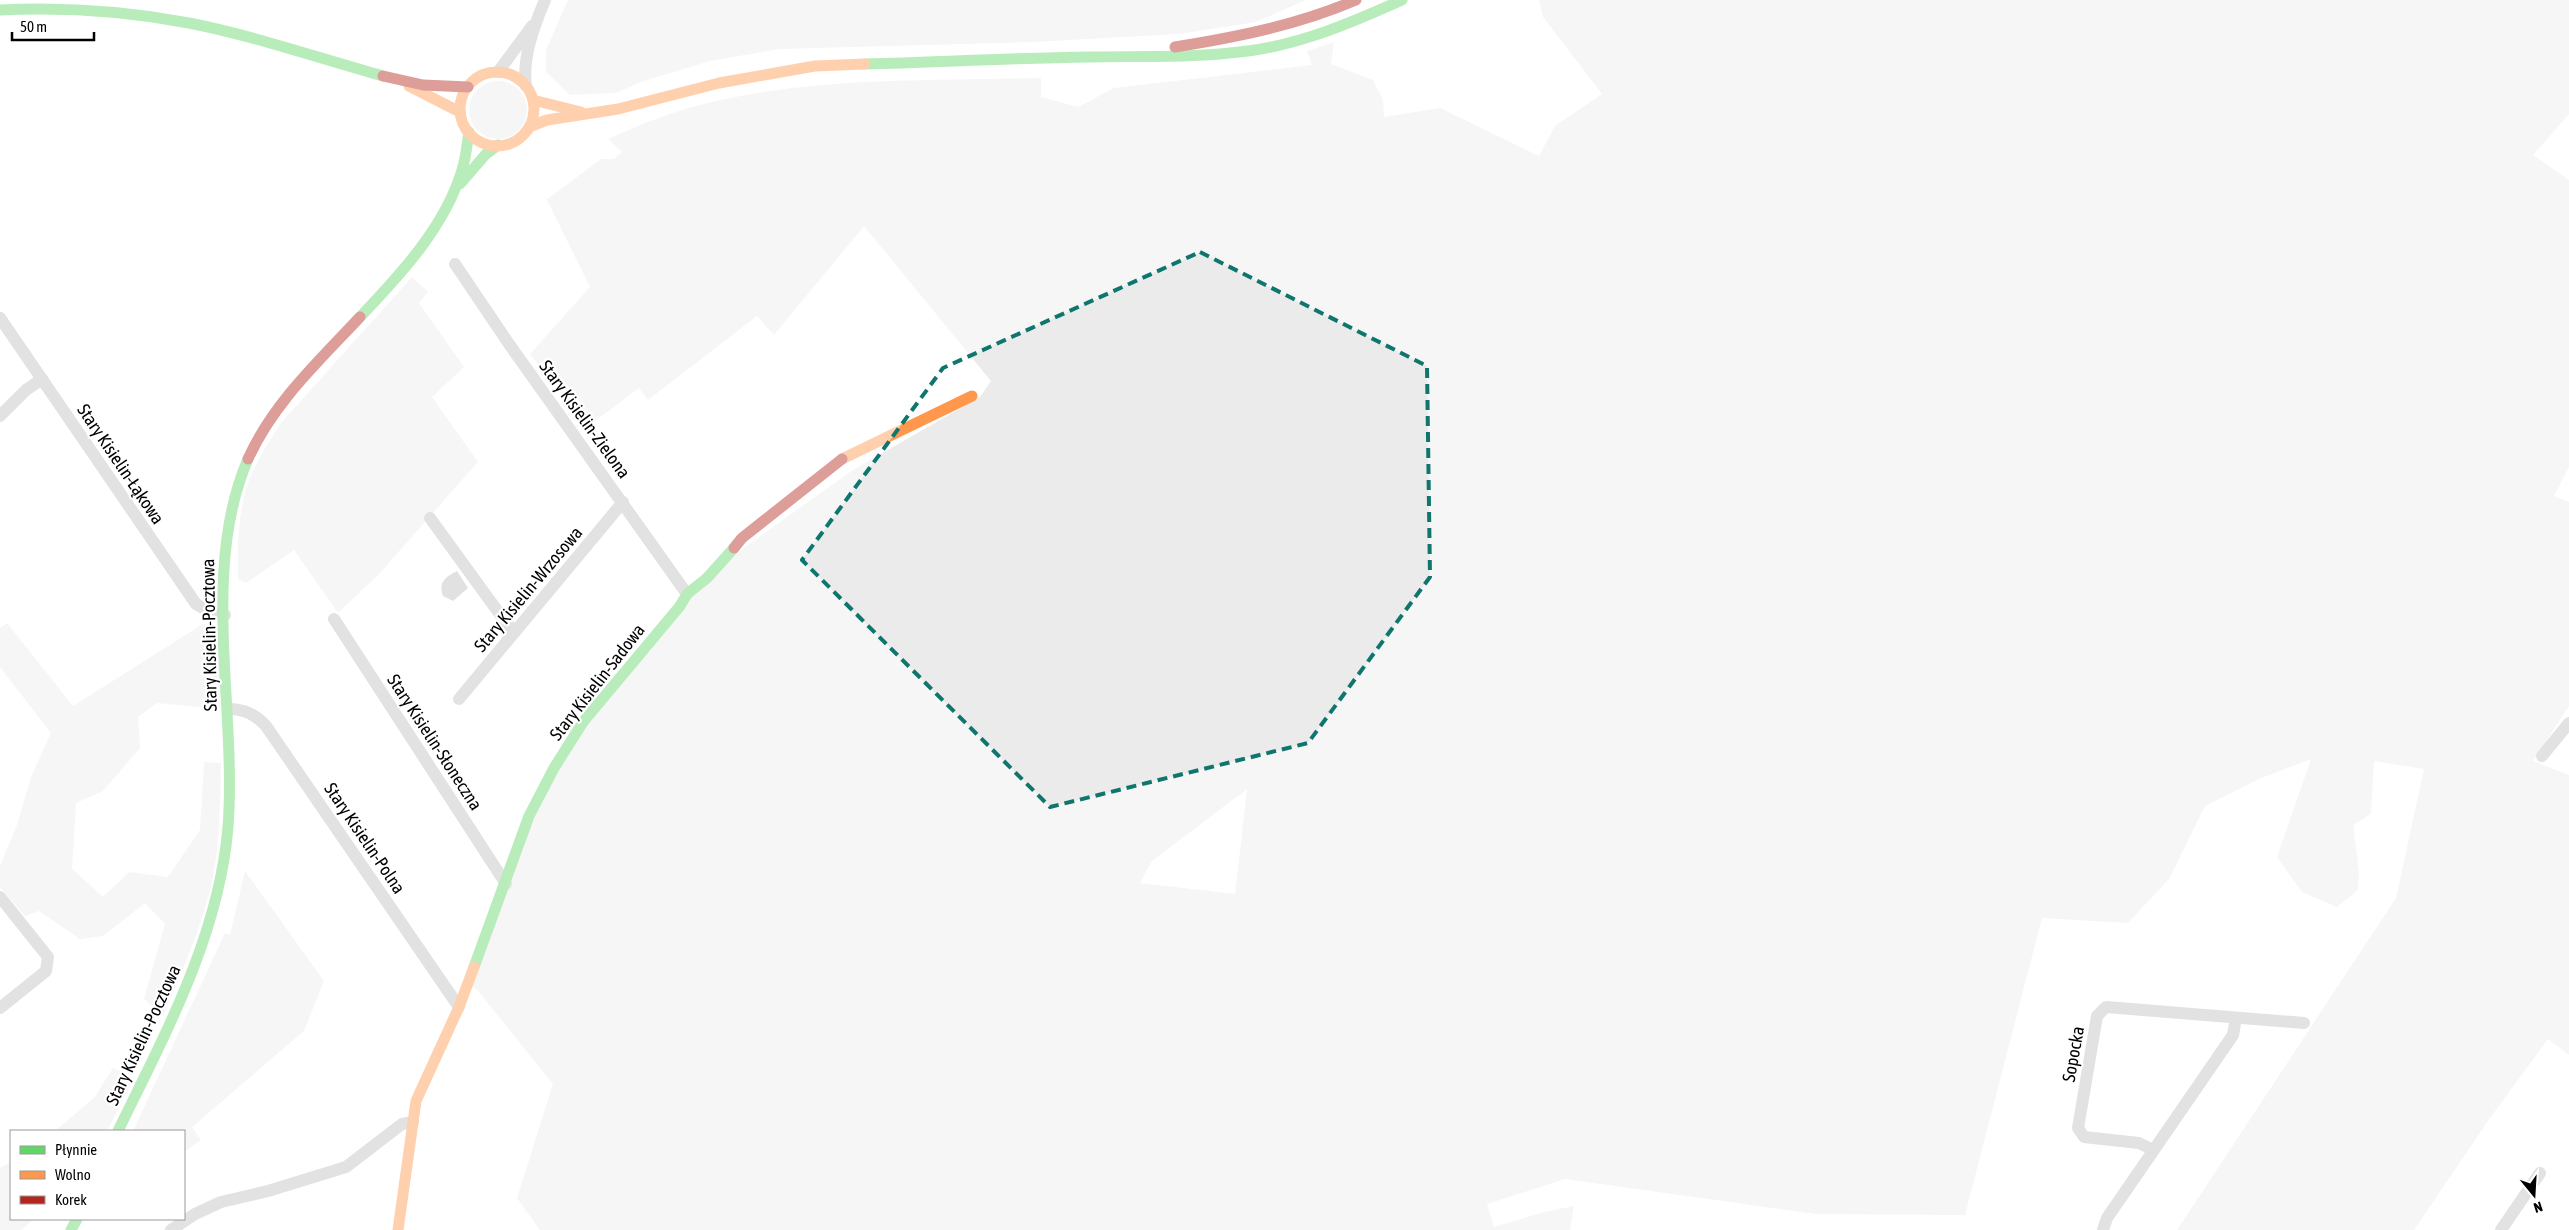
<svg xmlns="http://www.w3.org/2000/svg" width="2569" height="1230" viewBox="0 0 2569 1230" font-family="'Asap Condensed',sans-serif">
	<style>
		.green { fill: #ebebeb; fill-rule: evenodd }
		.water { fill: #bdbdbd }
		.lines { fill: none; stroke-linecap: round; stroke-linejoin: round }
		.street { stroke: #bebebe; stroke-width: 12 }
		.fast { stroke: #63d668; stroke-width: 11 }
		.slow { stroke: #ff974d; stroke-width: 11 }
		.jam { stroke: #b3261e; stroke-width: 11 }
		.marked { fill: none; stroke: #0f766e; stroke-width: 4; stroke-dasharray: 10 6; stroke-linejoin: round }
		.labels { text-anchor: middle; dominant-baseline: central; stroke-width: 4.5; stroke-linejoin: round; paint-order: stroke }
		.street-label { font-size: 18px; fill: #000; stroke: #fff }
	</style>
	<rect width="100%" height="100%" fill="#fff"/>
	<g class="green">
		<polygon points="568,0 1306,0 1256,22 1179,34 1033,42 780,49 710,61 641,82 616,93 570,95 546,72 546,50"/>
		<path d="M1539,0h1030v114l-36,41 36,25v287l-15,29 15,6v204l-36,55 36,14v280l-21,-16 -58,79 -76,112h-237l219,-332 28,-129 -50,-8 -3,53 -18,11 6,47 -1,18 -21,17 -35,-15 -25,-35 34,-98 -52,20 -54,27 -36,73 -41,44 -86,-5 -77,297 -150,-1 -250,-35 -78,25 7,23 50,-15 30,-6 -4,24h-1030l-23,-32 36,-114 -75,-93 -10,-8 79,-208 143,-179 55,-49 108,-77 127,-73 11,-16 -127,-155 -90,109 -17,-19 -109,84 -9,-12 -52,39 -57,-73 60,-67 -44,-89h3l52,-39h13l8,-7 -14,-13c33,-15 68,-29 104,-37 104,-25 222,-21 329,-24v19l37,10 36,-19 198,-23 -5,-14 27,-9 -3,22 42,16 10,20 1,17 56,-9 99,48 16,-30 47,-32 -59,-77zM1247,789l-12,105 -95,-11 12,-22z"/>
		<circle cx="498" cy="110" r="29"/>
		<path d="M412,277l16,15 -9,11 45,64 -32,30 46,65 -100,113 -40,38 -44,-63 -48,33 -8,-4c-1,-35 0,-72 13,-104 8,-18 19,-35 29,-51z"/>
		<path d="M7,623l66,83 130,-82 16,2 1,83 -63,-6 -19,14 2,31 -37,43 -27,12 -4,66 31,28 26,-25 39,5 32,-47 4,-68 17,1c-1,38 -1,76 -8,114 -10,48 -31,94 -50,139l-19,-17 21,-75 -20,-21 -42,33 -23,3 -41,-28 -14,5 -25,-29v-21l17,-41 14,-48 20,-44 -51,-66v-39z"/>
		<polygon points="245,871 324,981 304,1031 192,1127 201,1140 184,1152 184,1131 133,1131 225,933 230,935"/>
		<polygon points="113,1068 134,1078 107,1131 55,1131 94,1098"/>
		<polygon points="11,1162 11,1219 34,1219 21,1230 0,1230 0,1168"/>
	</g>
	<path class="water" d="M457,571l11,17 -15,13 -10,-5c-5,-13 2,-19 14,-25z"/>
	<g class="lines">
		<g class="street">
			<polyline points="498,72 532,26"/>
			<path d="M526,86c-4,-28 8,-60 19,-86"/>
			<polyline points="455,264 509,344 687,594"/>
			<polyline points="0,318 196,604 210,612 225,615"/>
			<polyline points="0,416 26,390 42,379"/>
			<polyline points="430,518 507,624 515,631"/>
			<polyline points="334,619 506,884"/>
			<polyline points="459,699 623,502"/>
			<path d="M228,709c16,0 27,5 38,17l193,281"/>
			<polyline points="2542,756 2569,723"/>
			<polyline points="0,897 48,957 46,971 0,1008"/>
			<polyline points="2153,1150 2139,1143 2084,1137 2078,1128 2097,1016 2106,1007 2304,1023"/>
			<polyline points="171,1230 195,1214 221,1202 268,1191 346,1167 402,1124 413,1122"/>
			<polyline points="2103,1230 2107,1218 2233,1035 2236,1018"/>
			<polyline points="2501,1230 2540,1173"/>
		</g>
		<g class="fast">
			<path d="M0,10c64,-3 126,1 189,13 66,13 129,35 194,53"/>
			<path d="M865,64c75,-2 149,-6 224,-7 53,-1 106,1 159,-6 54,-7 105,-29 154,-51"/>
			<polyline points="460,184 486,154 498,145"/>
			<path d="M360,317c40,-42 85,-90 102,-147 4,-12 5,-26 7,-38"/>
			<polyline points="474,967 529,816 554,768 583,722 680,606 687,594 707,578 734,548"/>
			<path d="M118,1131c47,-97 101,-195 110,-304 9,-119 -28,-257 20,-368"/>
			<polyline points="71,1230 77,1219"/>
		</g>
		<g class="slow">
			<circle cx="497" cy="109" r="37"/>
			<polyline points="409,86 460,112"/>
			<polyline points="533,100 581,112"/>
			<polyline points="529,127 547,120 618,109 719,83 815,66 865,64"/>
			<polyline points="842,459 972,396"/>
			<polyline points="398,1230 416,1101 459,1007 474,967"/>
		</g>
		<g class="jam">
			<path d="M1175,47c62,-10 123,-22 181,-47"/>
			<polyline points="383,76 423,85 468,87"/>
			<path d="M248,459c25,-56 71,-98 112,-142"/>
			<polyline points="734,548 742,538 842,459"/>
		</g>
	</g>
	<path d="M0 0H2569V1230H0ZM1200,252l227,114 3,211 -122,166 -258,64 -248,-247 141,-192z" fill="#fff" fill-opacity=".55" fill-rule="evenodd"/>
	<path class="marked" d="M1200,252l227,114 3,211 -122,166 -258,64 -248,-247 141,-192z"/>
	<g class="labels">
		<g class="street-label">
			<text transform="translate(585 419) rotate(54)">Stary Kisielin-Zielona</text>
			<text transform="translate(121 464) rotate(56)">Stary Kisielin-Łąkowa</text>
			<text transform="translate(528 589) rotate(-50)">Stary Kisielin-Wrzosowa</text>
			<text transform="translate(209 635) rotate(-91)">Stary Kisielin-Pocztowa</text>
			<text transform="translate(597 682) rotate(-52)">Stary Kisielin-Sadowa</text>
			<text transform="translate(435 742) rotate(57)">Stary Kisielin-Słoneczna</text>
			<text transform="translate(365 838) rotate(56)">Stary Kisielin-Polna</text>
			<text transform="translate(143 1035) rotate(-65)">Stary Kisielin-Pocztowa</text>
			<text transform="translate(2073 1054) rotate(-80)">Sopocka</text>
		</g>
	</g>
	<rect x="10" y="1130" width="175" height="90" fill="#ffffff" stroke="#999999"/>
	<rect x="20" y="1146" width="25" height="8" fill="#63d668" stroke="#999999"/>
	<text x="55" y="1155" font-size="15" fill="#000000">Płynnie</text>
	<rect x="20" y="1171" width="25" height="8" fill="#ff974d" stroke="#999999"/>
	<text x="55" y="1180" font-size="15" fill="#000000">Wolno</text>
	<rect x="20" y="1196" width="25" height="8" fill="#b3261e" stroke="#999999"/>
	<text x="55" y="1205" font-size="15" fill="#000000">Korek</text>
	<g transform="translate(2534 1195) rotate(162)" stroke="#ffffff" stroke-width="4" paint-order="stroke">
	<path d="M0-4L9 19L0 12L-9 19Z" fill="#000000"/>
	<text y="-8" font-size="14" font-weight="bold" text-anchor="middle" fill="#000000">N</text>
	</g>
	<path d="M12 32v8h82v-8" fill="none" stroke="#000000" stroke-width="2.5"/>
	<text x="20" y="32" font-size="15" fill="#000000" stroke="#ffffff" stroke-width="4" paint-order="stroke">50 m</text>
</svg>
